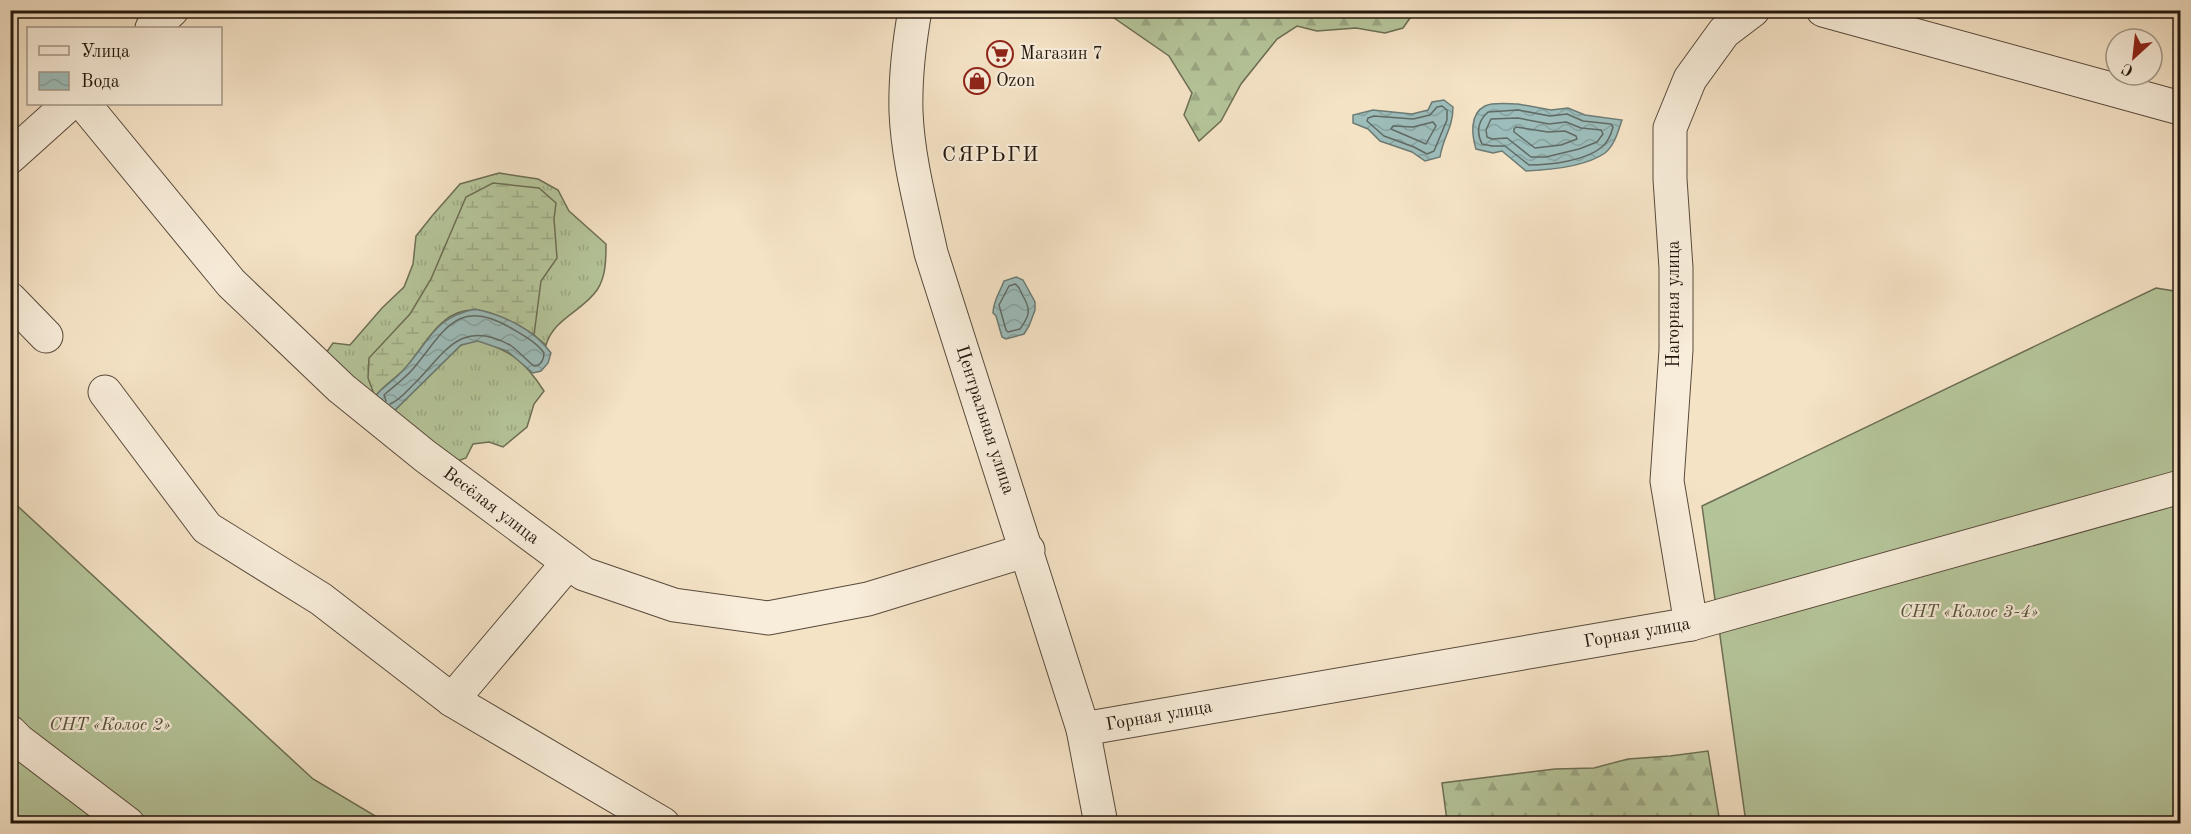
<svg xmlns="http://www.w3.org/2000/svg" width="2191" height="834" viewBox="0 0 2191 834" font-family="'Old Standard TT',serif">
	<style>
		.grass { fill: url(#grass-tufts); stroke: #6c6e54; stroke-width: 1.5 }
		.forest { fill: url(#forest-firs); stroke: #6c6e54; stroke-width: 1.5 }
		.wetland { fill: url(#wetland-marsh); stroke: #6c6e54; stroke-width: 1.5 }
		.garden { fill: #b5c59a; stroke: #6c6e54; stroke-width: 1.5 }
		.water { fill: url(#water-waves); stroke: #6c7b75; stroke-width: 1.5 }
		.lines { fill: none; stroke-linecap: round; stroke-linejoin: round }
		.shore { stroke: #606a64; stroke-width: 1.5 }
		.minor-casing { stroke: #584a3b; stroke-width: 35 }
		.minor { stroke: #f8edda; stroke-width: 33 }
		.labels { text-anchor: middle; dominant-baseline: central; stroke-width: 4.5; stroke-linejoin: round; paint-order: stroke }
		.poi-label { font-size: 18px; fill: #23170d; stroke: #f8edda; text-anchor: start }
		.street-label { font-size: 18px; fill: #23170d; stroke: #f8edda }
		.park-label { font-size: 18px; font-style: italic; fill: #56543e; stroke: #f8edda }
		.quarter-label { font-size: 21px; letter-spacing: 1.5px; fill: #23170d; stroke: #f8edda }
	</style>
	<defs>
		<pattern id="grass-tufts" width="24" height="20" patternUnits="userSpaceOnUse" patternTransform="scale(1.5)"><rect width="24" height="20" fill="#b5c59a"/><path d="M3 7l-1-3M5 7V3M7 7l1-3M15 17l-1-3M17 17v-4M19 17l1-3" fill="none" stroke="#9ba884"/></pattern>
		<pattern id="forest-firs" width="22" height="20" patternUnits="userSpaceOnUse" patternTransform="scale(1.5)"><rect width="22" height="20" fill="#b5c59a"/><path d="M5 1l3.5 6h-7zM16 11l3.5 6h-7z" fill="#9ba884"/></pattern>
		<pattern id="wetland-marsh" width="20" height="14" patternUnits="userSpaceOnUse" patternTransform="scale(1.5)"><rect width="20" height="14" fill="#b5c59a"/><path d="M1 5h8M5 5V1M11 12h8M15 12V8" fill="none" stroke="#9ba884"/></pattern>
		<pattern id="water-waves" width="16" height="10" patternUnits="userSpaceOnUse" patternTransform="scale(1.5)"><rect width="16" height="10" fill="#9dbdbb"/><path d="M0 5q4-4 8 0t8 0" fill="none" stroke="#87a2a0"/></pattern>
	</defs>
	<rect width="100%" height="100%" fill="#f5e3c6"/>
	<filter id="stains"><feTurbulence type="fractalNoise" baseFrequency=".00333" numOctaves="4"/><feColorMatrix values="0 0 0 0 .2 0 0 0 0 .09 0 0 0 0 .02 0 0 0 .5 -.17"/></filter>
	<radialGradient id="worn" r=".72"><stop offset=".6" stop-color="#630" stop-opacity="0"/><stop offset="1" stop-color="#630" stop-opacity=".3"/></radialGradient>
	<g class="grass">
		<path d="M499,173l39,6 20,11 11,21 37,33c0,15 0,33 -9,46 -14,21 -43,28 -51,55l-12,-10 -41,-22 -118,84 -49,-44 7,-10 17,2 32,-37 22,-21 9,-23 3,-28 16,-20 28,-32z"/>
		<path d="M478,340c34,12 46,20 66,51l-10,13 -7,23 -24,20 -14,-5 -16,2 -7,14 -11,4 -57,-42 -3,-10 66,-65z"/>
	</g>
	<g class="forest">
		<polygon points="1104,11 1415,11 1403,28 1385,33 1356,28 1317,31 1297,26 1277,39 1241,84 1221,121 1199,141 1184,115 1192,93 1169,56"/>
		<polygon points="1708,751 1720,823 1451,824 1447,821 1442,783 1555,769 1594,768 1628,759 1670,756"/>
	</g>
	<path class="wetland" d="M493,183l46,5 17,15 -2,16 3,39 -16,23 -7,54c-27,-16 -61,-39 -90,-14 -14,11 -24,29 -35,43 -10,13 -25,20 -34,33l-7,-19 1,-20 41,-44 21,-35 35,-82z"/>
	<g class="garden">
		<polygon points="2156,288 2180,292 2180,823 1746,823 1702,506"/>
		<polygon points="10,499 313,779 387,823 11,823"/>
	</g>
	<g class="water">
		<path d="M1444,100l9,7c0,21 -10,30 -13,50l-15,4 -13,-9 -32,-11 -12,-12 -15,-6v-8l20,-5 39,4 16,-4 4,-8z"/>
		<path d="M1518,104l33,6 17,-2 17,7 37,5c-4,11 -7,25 -17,33 -20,14 -55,17 -79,18l-24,-20 -9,2 -17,-4c-4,-13 -7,-35 9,-43 8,-4 24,-2 33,-2z"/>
		<path d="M1016,277l7,3 12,22v8l-6,16 -5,8 -18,5 -4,-2 -6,-21 -3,-3c0,-12 7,-21 11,-32z"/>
		<path d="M475,309c28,6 59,20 76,44l-3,10 -7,8 -8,2 -26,-22 -29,-10 -17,4 -66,65 -8,1 -12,-14 4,-5c8,-8 19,-15 27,-25 25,-28 28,-49 69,-58z"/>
	</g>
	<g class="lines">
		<g class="shore">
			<polygon points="1437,107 1442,106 1447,110 1447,120 1434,151 1427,154 1414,147 1384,136 1367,121 1368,118 1374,116 1413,119 1430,115"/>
			<path d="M1518,110l32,6 17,-2 16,7 28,3 2,3c-2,8 -5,15 -11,20 -17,14 -52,18 -73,18l-24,-19h-13l-10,-2c-6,-12 -4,-23 6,-32z"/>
			<polygon points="1518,118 1549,124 1566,122 1581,128 1601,130 1603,134 1597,142 1579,149 1546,157 1531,157 1507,138 1492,139 1487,137 1486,130 1491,119"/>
			<polygon points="1433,122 1436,126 1426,144 1391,129 1393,126 1413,127"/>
			<polygon points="1516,127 1548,132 1565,131 1576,136 1577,139 1561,145 1535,148 1514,132 1514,129"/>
			<path d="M1015,284c5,3 5,6 8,12 8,14 7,19 -3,33l-12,3 -2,-2 -7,-25 10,-19z"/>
			<path d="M386,401l-2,-6c9,-8 19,-15 28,-25 31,-36 44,-75 99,-42 12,7 25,14 33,25 0,6 -3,13 -10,13 -8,-6 -15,-15 -24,-21 -50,-27 -65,8 -96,39 -7,7 -15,17 -24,20"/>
		</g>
		<defs>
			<g id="minor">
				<path d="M915,10c-6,34 -10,68 -9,102 2,48 15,94 25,141l152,476 18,95"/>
				<polyline points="1823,10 2180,108"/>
				<polyline points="152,28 172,10"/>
				<polyline points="84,104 231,283 341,388 425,456 584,574 674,605 768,618 868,599 1028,550"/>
				<polyline points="10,157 69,104"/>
				<polyline points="10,299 46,336"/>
				<polyline points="105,392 207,528 321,599 452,700 567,564"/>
				<polyline points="1691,624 1667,481 1676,350 1676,268 1670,179 1670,128 1690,79 1724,32 1753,10"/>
				<polyline points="452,700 663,824"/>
				<polyline points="1083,729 1691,624 2180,487"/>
				<polyline points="10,732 19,741 128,824"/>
			</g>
		</defs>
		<use href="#minor" class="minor-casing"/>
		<use href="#minor" class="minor"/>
	</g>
	<defs>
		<symbol id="supermarket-ring" viewBox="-11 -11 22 22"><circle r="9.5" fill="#f8edda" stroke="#8f2418" stroke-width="1.5"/><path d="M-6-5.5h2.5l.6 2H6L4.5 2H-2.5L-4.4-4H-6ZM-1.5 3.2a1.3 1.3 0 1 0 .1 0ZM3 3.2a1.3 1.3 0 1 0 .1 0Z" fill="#8f2418"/></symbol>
		<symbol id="shop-ring" viewBox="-11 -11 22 22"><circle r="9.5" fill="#f8edda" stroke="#8f2418" stroke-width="1.5"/><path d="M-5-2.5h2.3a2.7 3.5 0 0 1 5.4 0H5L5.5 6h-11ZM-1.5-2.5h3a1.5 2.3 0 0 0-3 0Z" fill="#8f2418"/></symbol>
	</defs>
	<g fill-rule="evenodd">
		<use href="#supermarket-ring" x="985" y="39" width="30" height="30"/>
		<use href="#shop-ring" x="962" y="66" width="30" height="30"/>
	</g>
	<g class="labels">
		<g class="poi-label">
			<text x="1020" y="54">Магазин 7</text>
			<text x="996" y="81">Ozon</text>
		</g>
		<g class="street-label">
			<text transform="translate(1674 304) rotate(-90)">Нагорная улица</text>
			<text transform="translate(985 420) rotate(72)">Центральная улица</text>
			<text transform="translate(491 506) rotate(37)">Весёлая улица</text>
			<text transform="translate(1637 633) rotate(-10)">Горная улица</text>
			<text transform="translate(1159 716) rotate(-10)">Горная улица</text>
		</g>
		<g class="park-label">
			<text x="1969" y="612">СНТ «Колос 3-4»</text>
			<text x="110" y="725">СНТ «Колос 2»</text>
		</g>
		<g class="quarter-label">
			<text x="991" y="155">СЯРЬГИ</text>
		</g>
	</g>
	<rect width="2191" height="834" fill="none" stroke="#f5e3c6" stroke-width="36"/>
	<rect x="12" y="12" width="2167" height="810" fill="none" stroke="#23170d" stroke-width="3"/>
	<rect x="18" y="18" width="2155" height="798" fill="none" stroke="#23170d" stroke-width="1.5"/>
	<rect x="27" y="27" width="195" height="78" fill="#f8edda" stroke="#a39788" stroke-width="1.5"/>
	<rect x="39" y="46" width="30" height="9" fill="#f8edda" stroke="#a39788" stroke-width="1.5"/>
	<text x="81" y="57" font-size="18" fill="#23170d">Улица</text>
	<rect x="39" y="72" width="30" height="18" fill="url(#water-waves)" stroke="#a39788" stroke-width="1.5"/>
	<text x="81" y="87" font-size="18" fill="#23170d">Вода</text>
	<g transform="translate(2134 57) rotate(207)"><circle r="28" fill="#f8edda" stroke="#a39788" stroke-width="1.5"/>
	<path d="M0-4.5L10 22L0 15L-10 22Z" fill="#8f2418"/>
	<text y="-9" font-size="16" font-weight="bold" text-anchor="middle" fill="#23170d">С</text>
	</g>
	<rect width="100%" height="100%" filter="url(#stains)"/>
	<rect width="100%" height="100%" fill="url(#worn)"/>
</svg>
